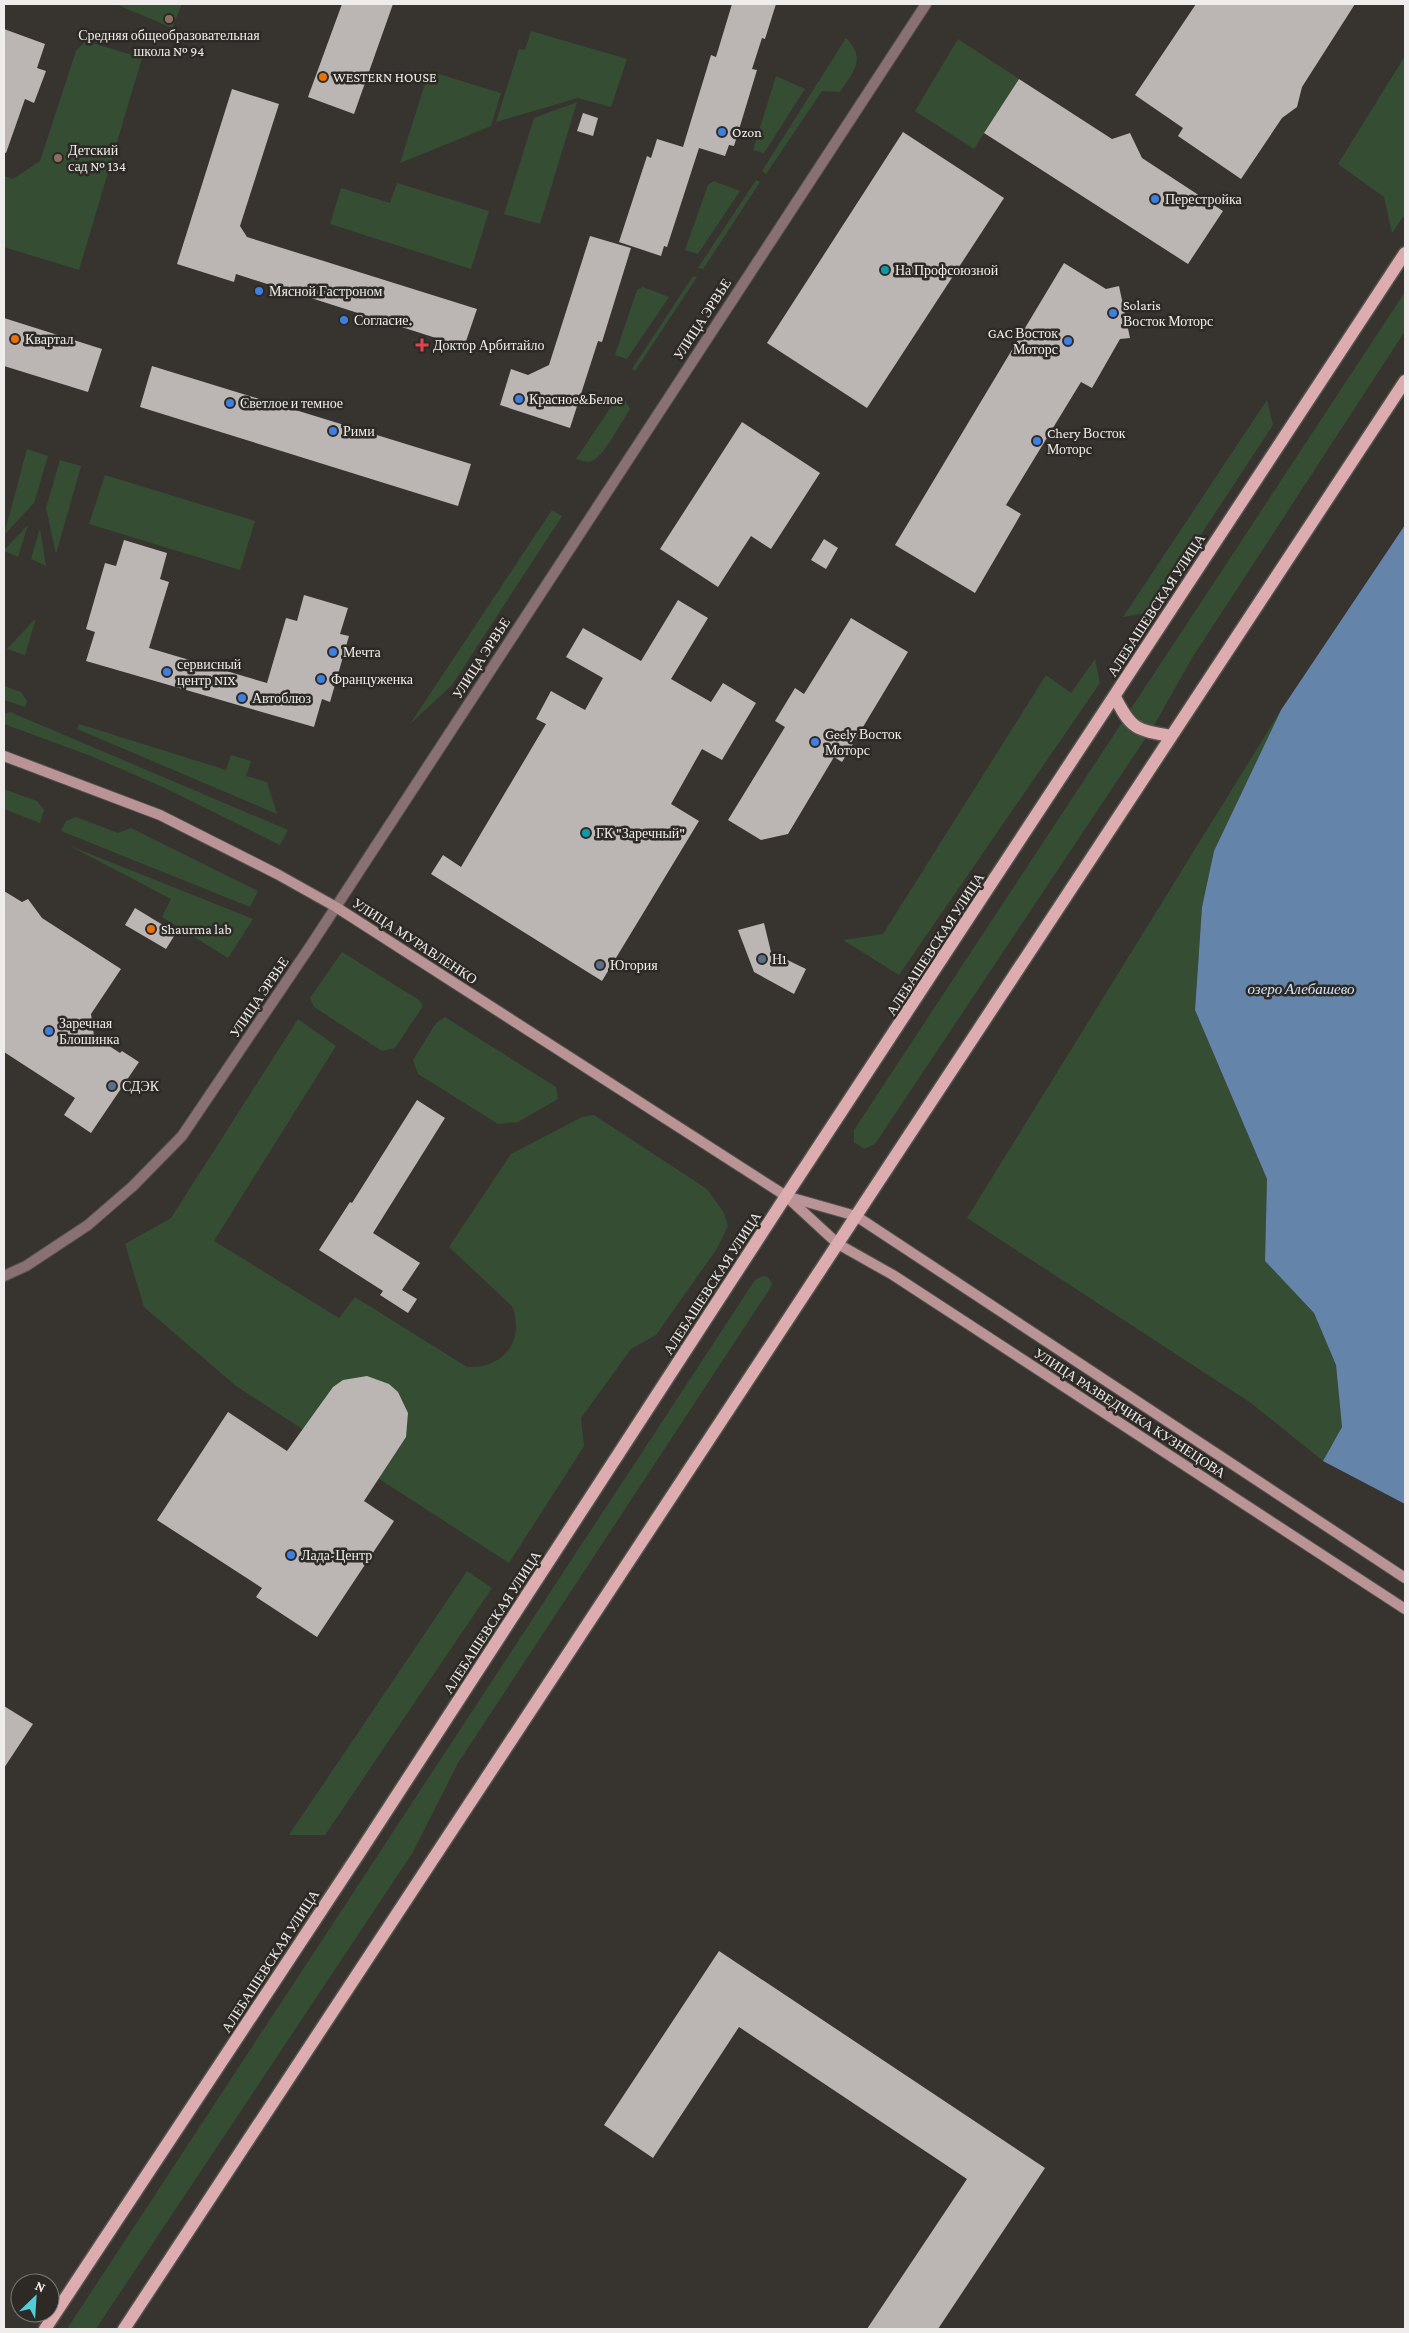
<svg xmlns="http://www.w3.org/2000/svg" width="1409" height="2333" viewBox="0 0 1409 2333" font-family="'Crimson Pro',serif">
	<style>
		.green { fill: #354d33 }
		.water { fill: #6485a9 }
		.building { fill: #bbb5b4 }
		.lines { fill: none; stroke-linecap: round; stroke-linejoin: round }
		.minor-casing { stroke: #54524e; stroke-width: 12 }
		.secondary-casing { stroke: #54524e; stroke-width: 12 }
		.primary-casing { stroke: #54524e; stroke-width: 15 }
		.minor { stroke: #897173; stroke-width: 10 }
		.secondary { stroke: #b99396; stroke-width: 10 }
		.primary { stroke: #ddacb1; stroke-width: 12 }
		.education-dot { fill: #8d6e63; stroke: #2d2a26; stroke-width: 2 }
		.food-dot { fill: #e8710a; stroke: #2d2a26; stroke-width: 2 }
		.shop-dot { fill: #3f7fe0; stroke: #2d2a26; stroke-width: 2 }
		.culture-dot { fill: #0f9aa8; stroke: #2d2a26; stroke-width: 2 }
		.health-dot { fill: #e0444e; stroke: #2d2a26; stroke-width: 2 }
		.service-dot { fill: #5c6f8a; stroke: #2d2a26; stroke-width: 2 }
		.labels { text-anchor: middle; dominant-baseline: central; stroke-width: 5; stroke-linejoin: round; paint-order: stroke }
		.poi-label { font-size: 14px; fill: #efedeb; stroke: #2d2a26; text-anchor: start }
		.street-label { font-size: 14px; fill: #efedeb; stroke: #2d2a26 }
		.water-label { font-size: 15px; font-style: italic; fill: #d1e6fd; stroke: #2d2a26 }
	</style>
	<rect width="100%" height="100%" fill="#373430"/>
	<g class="green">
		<polygon points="116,4 182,4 172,28"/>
		<polygon points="531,31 627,59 611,107 578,98 496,122 519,49 525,50"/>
		<path d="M846,38c21,21 7,34 -6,54l-18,-1 -56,83 -4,-3z"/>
		<polygon points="958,39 1019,79 974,149 915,111"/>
		<polygon points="86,41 142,58 79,270 4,247 4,176 13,179 40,161 76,51"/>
		<polygon points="1405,56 1405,214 1392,233 1384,197 1338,164"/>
		<polygon points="429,71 501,93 491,126 400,163"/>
		<polygon points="776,76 805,89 764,153 753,150"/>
		<polygon points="577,102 540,224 504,214 534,118"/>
		<polygon points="756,180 760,182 703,269 698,268"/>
		<polygon points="714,181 740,191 698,254 685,250 708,185"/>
		<polygon points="397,183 489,211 471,269 330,224 341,188 390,203"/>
		<polygon points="693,276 697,277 635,371 632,369"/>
		<polygon points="643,287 669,297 627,359 615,355 637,290"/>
		<polygon points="1405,292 1405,331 1192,658 1153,727 875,1144 864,1149 854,1142 854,1130"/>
		<path d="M621,392l9,17c-8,12 -26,47 -38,52 -6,2 -10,0 -16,-2z"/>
		<polygon points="1267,400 1273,425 1150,612 1123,617"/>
		<polygon points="27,449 48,456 34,503 4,535"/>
		<polygon points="60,460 81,466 56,554 46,508"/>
		<polygon points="105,475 255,521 240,570 89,524"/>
		<polygon points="552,510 562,516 452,685 410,724"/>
		<polygon points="28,525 18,557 4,551 4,550"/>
		<polygon points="40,528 46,566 31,559"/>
		<polygon points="36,618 25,655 7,649"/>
		<polygon points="1095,659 1100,683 899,975 843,940 883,934 1046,675 1071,693"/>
		<polygon points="4,686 21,692 27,701 25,707 4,700"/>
		<polygon points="1281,710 1214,851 1202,907 1195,1010 1267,1179 1265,1261 1314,1313 1336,1365 1342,1428 1323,1461 1251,1403 967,1218"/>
		<polygon points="10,712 288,830 280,845 165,788 91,756 4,724 4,714"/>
		<polygon points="79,724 226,770 231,755 251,761 246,776 267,782 277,814 77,729"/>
		<polygon points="4,789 37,801 44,810 40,823 4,809"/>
		<polygon points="76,817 118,833 131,828 258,891 250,907 61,831 66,821"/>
		<polygon points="70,846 253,919 228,958 162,917 171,899"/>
		<polygon points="342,952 419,1000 423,1006 395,1048 382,1051 314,1007 310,998"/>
		<polygon points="445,1017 556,1087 558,1099 518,1122 498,1124 418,1074 413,1060 436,1023"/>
		<path d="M298,1019l38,27 -122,195 125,77 16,-21 112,70c37,2 58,-26 45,-61l-63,-59 62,-93 71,-37 12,-2 113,74 17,24 4,13 -12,24 -60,85 -25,14 -50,69 3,28 -75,117 -273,-177 -92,-79 -19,-63 46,-26z"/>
		<polygon points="763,1276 768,1277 772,1284 769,1290 458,1763 413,1852 96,2329 67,2329 755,1280"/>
		<polygon points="467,1571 492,1588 325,1835 289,1835"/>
	</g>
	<polygon class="water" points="1405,525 1405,1504 1323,1461 1342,1427 1336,1365 1314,1313 1265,1261 1267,1179 1195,1010 1202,907 1214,851 1281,710"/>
	<g class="building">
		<polygon points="342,4 393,4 354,114 308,97"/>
		<polygon points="732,4 776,4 765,39 762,38 752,69 757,70 734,146 729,145 725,156 699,148 667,247 664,246 661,256 619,242 647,156 651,158 657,139 683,147 711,55 716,57"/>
		<polygon points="1196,4 1355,4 1302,87 1297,107 1282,118 1241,179 1178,136 1183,128 1135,95"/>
		<polygon points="4,29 45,44 37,68 46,71 34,103 25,99 6,153 4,152"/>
		<polygon points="1019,79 1112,139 1130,133 1142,158 1223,211 1188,264 984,133"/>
		<polygon points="232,89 279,104 240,226 247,237 477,309 464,347 236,274 234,282 177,264"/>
		<polygon points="583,113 598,118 593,136 577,131"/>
		<polygon points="903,132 1004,198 867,408 767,343"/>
		<polygon points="590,236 631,248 602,342 598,341 570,428 500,405 511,369 528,375 549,365"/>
		<polygon points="1064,263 1106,289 1119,286 1130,338 1120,339 1092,388 1081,382 1006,505 1021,514 975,593 895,545"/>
		<polygon points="4,318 102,349 88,392 4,366"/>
		<polygon points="152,366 471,464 458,506 140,407"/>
		<polygon points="742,422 820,473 771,549 751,536 718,587 660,549"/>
		<polygon points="824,539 838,548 826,569 811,560"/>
		<polygon points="124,540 167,553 160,579 169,582 149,648 267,683 286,618 297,621 304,595 348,608 340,634 349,636 330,702 322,699 314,727 86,661 95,632 86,629 105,563 116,566"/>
		<polygon points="678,600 708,618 671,679 711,702 723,683 756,703 722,760 702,749 671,804 699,821 602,981 431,874 443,855 461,867 546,724 536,719 551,691 585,710 603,678 566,657 583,628 641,661"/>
		<polygon points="851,618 908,652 842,762 834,757 788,834 761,840 728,820 785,727 775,721 795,688 804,694"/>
		<polygon points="4,891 22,902 28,899 42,918 121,969 91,1014 94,1036 120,1053 122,1051 139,1062 91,1133 64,1115 75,1098 4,1052"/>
		<polygon points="135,908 176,933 166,949 125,925"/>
		<polygon points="764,923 771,952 806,969 794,994 754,972 738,930"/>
		<polygon points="417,1100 445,1118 373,1233 420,1263 402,1290 417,1299 408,1313 380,1295 383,1291 319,1250 350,1202 352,1203"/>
		<polygon points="367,1376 389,1384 398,1392 408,1413 406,1437 364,1501 394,1521 317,1637 256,1597 262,1588 157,1520 228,1412 287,1451 333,1387 343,1380"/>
		<polygon points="4,1706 33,1724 4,1768"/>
		<polygon points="719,1951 1045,2168 938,2329 867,2329 967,2179 739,2027 653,2158 604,2125"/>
	</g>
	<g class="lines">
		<defs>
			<polyline id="minor" points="4,1276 26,1266 88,1225 133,1186 182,1136 311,945 926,4"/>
			<g id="secondary">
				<polyline points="4,756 160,815 277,874 336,907 786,1196 838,1244 893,1275 1405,1609"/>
				<polyline points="789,1197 856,1216 1405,1578"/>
			</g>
			<g id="primary">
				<path d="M1115,697c16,32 21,33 56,39"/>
				<polyline points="45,2329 360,1852 786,1196 1405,253"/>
				<polyline points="124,2329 1405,381"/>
			</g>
		</defs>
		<use href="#minor" class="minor-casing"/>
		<use href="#secondary" class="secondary-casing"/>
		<use href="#primary" class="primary-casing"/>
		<use href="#minor" class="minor"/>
		<use href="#secondary" class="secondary"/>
		<use href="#primary" class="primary"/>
	</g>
	<g class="education-dot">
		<circle cx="169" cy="19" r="5"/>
		<circle cx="58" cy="158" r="5"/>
	</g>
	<g class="food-dot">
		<circle cx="323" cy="77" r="5"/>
		<circle cx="15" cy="339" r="5"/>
		<circle cx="151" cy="929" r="5"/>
	</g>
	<g class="shop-dot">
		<circle cx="722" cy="132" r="5"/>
		<circle cx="1155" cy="199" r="5"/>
		<circle cx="259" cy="291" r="5"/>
		<circle cx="1113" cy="313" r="5"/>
		<circle cx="344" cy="320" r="5"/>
		<circle cx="1068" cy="341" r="5"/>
		<circle cx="519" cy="399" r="5"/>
		<circle cx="230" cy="403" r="5"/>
		<circle cx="333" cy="431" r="5"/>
		<circle cx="1037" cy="441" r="5"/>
		<circle cx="333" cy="652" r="5"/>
		<circle cx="167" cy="672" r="5"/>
		<circle cx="321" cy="679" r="5"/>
		<circle cx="242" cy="698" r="5"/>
		<circle cx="815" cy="742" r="5"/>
		<circle cx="49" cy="1031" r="5"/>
		<circle cx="291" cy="1555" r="5"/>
	</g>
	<g class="culture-dot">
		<circle cx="885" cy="270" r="5"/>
		<circle cx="586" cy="833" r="5"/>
	</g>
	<path class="health-dot" d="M419.5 337.5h5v5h5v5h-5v5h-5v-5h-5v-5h5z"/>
	<g class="service-dot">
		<circle cx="762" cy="959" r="5"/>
		<circle cx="600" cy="965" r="5"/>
		<circle cx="112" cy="1086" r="5"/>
	</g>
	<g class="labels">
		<g class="poi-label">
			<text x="169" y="35" text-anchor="middle">Средняя общеобразовательная<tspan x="169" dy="16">школа № 94</tspan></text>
			<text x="333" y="77">WESTERN HOUSE</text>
			<text x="732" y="132">Ozon</text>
			<text x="68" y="150">Детский<tspan x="68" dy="16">сад № 134</tspan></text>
			<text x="1165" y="199">Перестройка</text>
			<text x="895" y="270">На Профсоюзной</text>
			<text x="269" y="291">Мясной Гастроном</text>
			<text x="1123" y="305">Solaris<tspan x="1123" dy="16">Восток Моторс</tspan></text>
			<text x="354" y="320">Согласие.</text>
			<text x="1058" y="333" text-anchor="end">GAC Восток<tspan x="1058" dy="16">Моторс</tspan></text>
			<text x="25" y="339">Квартал</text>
			<text x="433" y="345">Доктор Арбитайло</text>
			<text x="529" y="399">Красное&amp;Белое</text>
			<text x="240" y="403">Светлое и темное</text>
			<text x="343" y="431">Рими</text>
			<text x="1047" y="433">Chery Восток<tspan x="1047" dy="16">Моторс</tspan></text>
			<text x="343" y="652">Мечта</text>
			<text x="177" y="664">сервисный<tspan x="177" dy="16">центр NIX</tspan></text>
			<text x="331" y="679">Француженка</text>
			<text x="252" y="698">Автоблюз</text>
			<text x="825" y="734">Geely Восток<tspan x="825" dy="16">Моторс</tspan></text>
			<text x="596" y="833">ГК "Заречный"</text>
			<text x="161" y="929">Shaurma lab</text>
			<text x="772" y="959">Н1</text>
			<text x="610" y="965">Югория</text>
			<text x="59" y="1023">Заречная<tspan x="59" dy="16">Блошинка</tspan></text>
			<text x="122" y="1086">СДЭК</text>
			<text x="301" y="1555">Лада-Центр</text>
		</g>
		<g class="street-label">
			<text transform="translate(702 319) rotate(-57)">УЛИЦА ЭРВЬЕ</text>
			<text transform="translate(1156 605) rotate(-57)">АЛЕБАШЕВСКАЯ УЛИЦА</text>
			<text transform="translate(481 658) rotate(-57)">УЛИЦА ЭРВЬЕ</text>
			<text transform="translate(415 941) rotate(33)">УЛИЦА МУРАВЛЕНКО</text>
			<text transform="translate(935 944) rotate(-57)">АЛЕБАШЕВСКАЯ УЛИЦА</text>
			<text transform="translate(259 997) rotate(-56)">УЛИЦА ЭРВЬЕ</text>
			<text transform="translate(712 1283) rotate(-57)">АЛЕБАШЕВСКАЯ УЛИЦА</text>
			<text transform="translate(1130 1413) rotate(33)">УЛИЦА РАЗВЕДЧИКА КУЗНЕЦОВА</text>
			<text transform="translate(492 1622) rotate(-57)">АЛЕБАШЕВСКАЯ УЛИЦА</text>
			<text transform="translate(270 1961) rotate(-57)">АЛЕБАШЕВСКАЯ УЛИЦА</text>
		</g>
		<g class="water-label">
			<text x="1301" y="989">озеро Алебашево</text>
		</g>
	</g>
	<rect width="1409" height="2333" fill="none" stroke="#efedeb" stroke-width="10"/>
	<g transform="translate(35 2298) rotate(25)"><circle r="24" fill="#2d2a26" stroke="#7b7875"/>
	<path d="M0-4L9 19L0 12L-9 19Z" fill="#52ccd6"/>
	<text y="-8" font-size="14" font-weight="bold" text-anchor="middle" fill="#efedeb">N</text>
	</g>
</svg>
